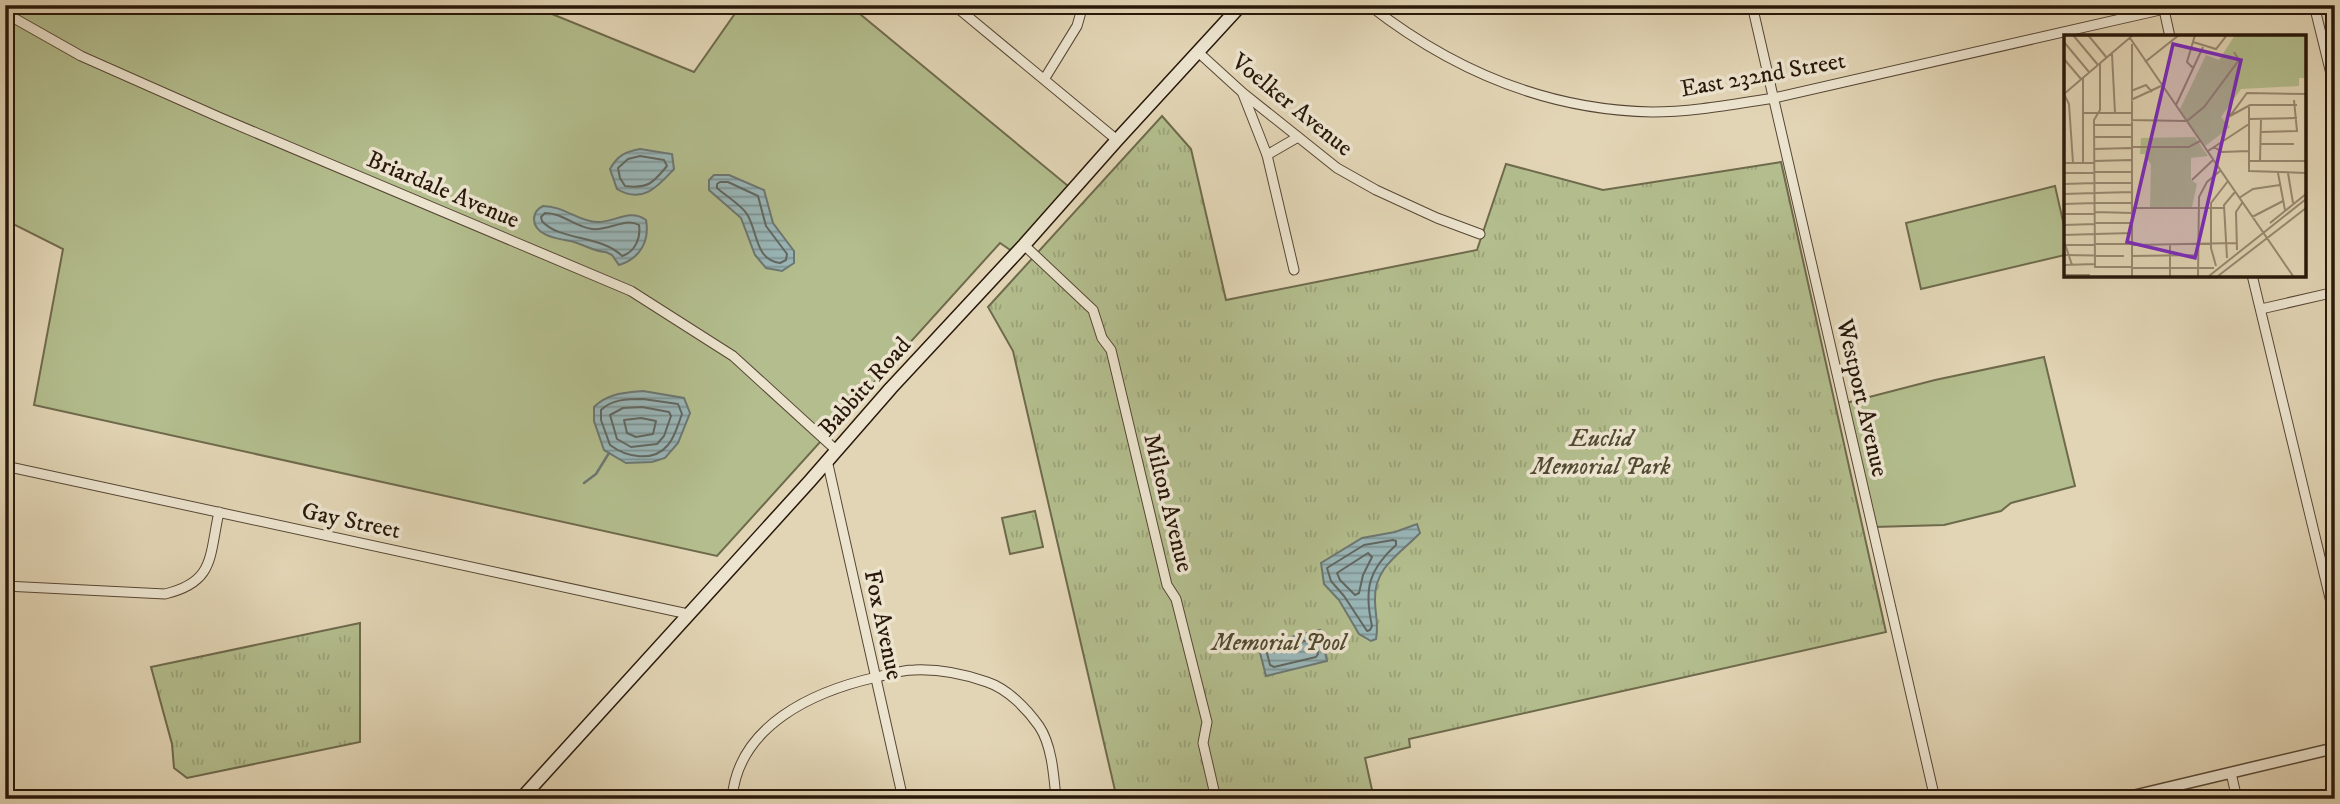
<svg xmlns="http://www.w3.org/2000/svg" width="2340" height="804" viewBox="0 0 2340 804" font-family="'IM FELL DW Pica',serif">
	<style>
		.grass { fill: #b3bd8d; stroke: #6e6a4c; stroke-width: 2 }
		.park { fill: url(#park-tufts); stroke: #6e6a4c; stroke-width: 2 }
		.water { fill: url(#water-rules); stroke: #6c7772; stroke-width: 2 }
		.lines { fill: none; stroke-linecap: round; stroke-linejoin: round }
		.shore { stroke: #616761; stroke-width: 2 }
		.stream { stroke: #6c7772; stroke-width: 2.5 }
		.minor-casing { stroke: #574735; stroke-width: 11 }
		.tertiary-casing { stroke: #574735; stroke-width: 13 }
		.secondary-casing { stroke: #29180a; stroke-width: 15 }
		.minor { stroke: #ece4cf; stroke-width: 9 }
		.tertiary { stroke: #ece4cf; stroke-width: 10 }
		.secondary { stroke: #ece4cf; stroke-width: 12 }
		.labels { text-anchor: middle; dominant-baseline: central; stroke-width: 7; stroke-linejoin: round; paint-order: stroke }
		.street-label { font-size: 24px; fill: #29180a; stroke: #ece4cf }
		.park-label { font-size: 24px; font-style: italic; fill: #524a31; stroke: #ece4cf }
		.inset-road { fill: none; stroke: #988971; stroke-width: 2 }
		.view { fill: #7b2cbf; fill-opacity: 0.15; stroke: #7b2cbf; stroke-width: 3.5 }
		.inset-edge { fill: none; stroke: #29180a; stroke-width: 3.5 }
	</style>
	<defs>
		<pattern id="park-tufts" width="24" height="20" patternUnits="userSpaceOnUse" patternTransform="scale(1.75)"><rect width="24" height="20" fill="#b3bd8d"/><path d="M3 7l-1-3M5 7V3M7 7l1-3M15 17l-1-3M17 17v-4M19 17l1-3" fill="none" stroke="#9aa278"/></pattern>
		<pattern id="water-rules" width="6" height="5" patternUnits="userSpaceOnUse" patternTransform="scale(1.75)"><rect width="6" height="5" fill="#99b6b8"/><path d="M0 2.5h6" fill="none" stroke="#7d9394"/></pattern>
	</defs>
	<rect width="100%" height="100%" fill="#e2d5b5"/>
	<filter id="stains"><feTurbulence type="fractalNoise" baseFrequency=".00286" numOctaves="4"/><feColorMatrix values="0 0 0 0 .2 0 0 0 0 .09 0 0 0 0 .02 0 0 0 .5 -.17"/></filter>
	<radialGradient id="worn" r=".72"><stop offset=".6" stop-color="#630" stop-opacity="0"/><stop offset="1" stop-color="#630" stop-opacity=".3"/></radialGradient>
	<g class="grass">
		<polygon points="5,5 530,5 694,72 741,5 849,5 1073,190 1016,254 1000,243 717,556 34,405 63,249 5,220"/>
		<polygon points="2055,186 2065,230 2065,255 1921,289 1906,223"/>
		<polygon points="2044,357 2075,486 2011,503 2001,511 1944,525 1874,527 1846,403 1935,380"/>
	</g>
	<g class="park">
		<polygon points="1162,116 1191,149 1226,300 1477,250 1506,164 1603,190 1781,162 1886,632 1409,739 1410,747 1365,758 1374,799 1117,799 1013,351 988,307"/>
		<polygon points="1035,511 1043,547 1010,554 1002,518"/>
		<polygon points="360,623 360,742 187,778 174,768 172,744 151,667"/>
	</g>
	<g class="water">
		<path d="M640,149l32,5 2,15c-15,16 -31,36 -57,20l-7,-20c8,-14 15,-17 30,-20z"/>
		<polygon points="714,175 729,175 764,190 773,223 794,251 794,263 782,271 766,268 755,255 741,218 709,190 709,180"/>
		<path d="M543,206c21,0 36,16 54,16 17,1 32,-14 49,-2 4,22 -7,39 -27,45l-7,-10 -6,-3c-11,0 -21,-7 -32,-10 -12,-3 -41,-5 -40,-24 1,-6 3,-9 9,-12z"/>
		<path d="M643,391l41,7 6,15 -12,30 -13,15 -13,4 -26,1 -22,-13 -10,-29v-14c14,-14 30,-14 49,-16z"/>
		<path d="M1417,524l3,9c-20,21 -46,34 -45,67 0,14 4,25 1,39l-5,2 -12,-7 -20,-34 -15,-16 -3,-21 41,-25 33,-6z"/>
		<polygon points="1320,630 1327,661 1266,676 1258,645"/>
	</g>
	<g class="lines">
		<g class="shore">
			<path d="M640,156l24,4 3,6c-14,17 -19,23 -42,20l-5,-8 -2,-10 10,-9z"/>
			<path d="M720,182h8l30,14 8,30 21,28 -1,6 -6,3c-25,-3 -22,-31 -33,-49 -7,-10 -21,-18 -30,-26v-4z"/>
			<path d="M545,213c18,0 30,14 47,16 17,2 33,-12 47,-4 2,13 -4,27 -17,31 -20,-21 -63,-15 -80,-35l-1,-4z"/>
			<path d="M643,399l35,5 4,10c-4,10 -7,23 -14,31 -15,18 -42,12 -58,0l-9,-25v-10c11,-11 27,-11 42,-11z"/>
			<polygon points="642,407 669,412 671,416 664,436 657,444 631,447 617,439 610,415 623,408"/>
			<polygon points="641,418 656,421 653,434 636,437 627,433 624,420"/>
			<path d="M1393,540l3,1v4c-28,25 -32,45 -24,81l-2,4 -3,1 -23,-35 -13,-15 -4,-13 37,-23z"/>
			<polygon points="1368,553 1372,557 1363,575 1359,593 1355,595 1340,580 1337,573"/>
			<polygon points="1312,639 1315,641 1318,654 1316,657 1274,667 1270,665 1267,653 1269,650"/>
		</g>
		<polyline class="stream" points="584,483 596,474 609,453"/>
		<defs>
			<g id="minor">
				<polyline points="954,5 1117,140"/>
				<path d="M1369,5c83,65 176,105 283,107 41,0 82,-8 122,-14l408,-93"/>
				<polyline points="1752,5 1935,799"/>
				<polyline points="2163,5 2170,37"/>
				<polyline points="2314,5 2335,90"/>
				<polyline points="5,18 12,17 81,56 221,118 631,291 733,356 836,450"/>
				<polyline points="1198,52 1243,93 1337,168 1376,190 1437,218 1480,234"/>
				<polyline points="1045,78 1077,26 1083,5"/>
				<polyline points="1243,94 1267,155 1294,270"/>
				<polyline points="1267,155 1298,137"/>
				<polyline points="1024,245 1093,310 1102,338 1111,350 1167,585 1176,599 1207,722 1203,743 1216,799"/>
				<polyline points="2252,275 2335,619"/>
				<polyline points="2261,309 2335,292"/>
				<polyline points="827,460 903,799"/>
				<polyline points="5,466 688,614"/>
				<path d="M5,586l160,8c50,-12 44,-37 54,-82"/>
				<polyline points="2231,773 2237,799"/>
				<path d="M732,799c6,-74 82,-108 145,-122 12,-3 25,-7 37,-7 24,-1 50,4 73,12 21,7 40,27 52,44 13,19 15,51 17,73"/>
			</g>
			<polyline id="tertiary" points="2120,799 2335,748"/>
			<polyline id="secondary" points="521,799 809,482 891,388 1024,245 1117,140 1241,5"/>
		</defs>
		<use href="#minor" class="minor-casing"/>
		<use href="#tertiary" class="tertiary-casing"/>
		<use href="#secondary" class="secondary-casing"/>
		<use href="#minor" class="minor"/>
		<use href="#tertiary" class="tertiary"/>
		<use href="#secondary" class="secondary"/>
	</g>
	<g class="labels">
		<g class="street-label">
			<text transform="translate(1763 75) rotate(-10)">East 232nd Street</text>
			<text transform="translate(1292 105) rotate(39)">Voelker Avenue</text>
			<text transform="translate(443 190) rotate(23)">Briardale Avenue</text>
			<text transform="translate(865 387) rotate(-48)">Babbitt Road</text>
			<text transform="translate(1862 398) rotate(77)">Westport Avenue</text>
			<text transform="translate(1168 503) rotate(76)">Milton Avenue</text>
			<text transform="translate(351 521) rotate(12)">Gay Street</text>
			<text transform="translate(883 625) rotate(78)">Fox Avenue</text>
		</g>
		<g class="park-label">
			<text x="1601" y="439">Euclid<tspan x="1601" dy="28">Memorial Park</tspan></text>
			<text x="1279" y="643">Memorial Pool</text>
		</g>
	</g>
	<g transform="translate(2064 35)">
		<rect width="242" height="242" fill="#e2d5b5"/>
		<path d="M171,0h70v43h-6v8l-58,3 -20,28 9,10 -26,20 -24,-38 26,-54 13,5z" fill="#b3bd8d"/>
		<path d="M131,102l13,19 -17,2v22l6,4 -5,23h-42l1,-42 -6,-11h-5l1,-16z" fill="#b3bd8d"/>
		<path class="inset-road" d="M9,0l25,30M24,0l19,23M66,3l163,238M0,7l25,30M129,7l23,7 11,-14M48,19l3,59M0,24l17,20M81,27l34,-27M36,28v47l-6,10 1,147h37M129,33l-6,-6 8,-27M19,43v85M67,56l15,-6 6,7M0,59l5,10 4,59M0,59l69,-59M67,65l30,-14M112,70l27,-58M233,70h-47l-20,11 17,-23 59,1M185,72v64l57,2M18,78h49M185,84l48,-1M67,85l55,1M123,86l17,-14 35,-47 -5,-8M30,90h37M197,97l36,-1 -3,-31M30,102h37M197,109h33M67,112h58l11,-6M150,112l8,5 27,-1M30,114l37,-1M144,116l41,-27M30,126l37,-1M185,126h57M196,126l1,-42M0,128h30M30,137h38M0,138h31M214,138l7,37M224,138l5,30M128,145l21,-20M31,148h37M0,149l31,-1M31,158l37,-1M0,159l31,-1M175,163l14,-9 27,-4M31,168h37M0,169l31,-1M68,173h92M31,177l37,1M0,179h31M188,182l31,-16M31,188h37M206,188l36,-29M0,190l31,-1M31,199l37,-1M0,200l31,-1M0,206l8,24M31,209h37M0,210h31M68,210l104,-2M106,210v31M173,215l-1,-38 6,-9M0,220l60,1M68,221l66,-1M163,223l-3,-53 11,-13M0,230l31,-1M152,231l-5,-18v-45l17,-22M68,233h82M0,240h26M68,241v-232M134,241l1,-79 8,-15 13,-11M145,241l97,-77M154,241l88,-68"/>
		<path class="view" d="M109,9l68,16 -46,198 -68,-16z"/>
		<rect width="242" height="242" class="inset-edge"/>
	</g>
	<rect width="2340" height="804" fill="none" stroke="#e2d5b5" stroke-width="28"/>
	<rect x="7" y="7" width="2326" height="790" fill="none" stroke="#29180a" stroke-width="3.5"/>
	<rect x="14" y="14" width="2312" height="776" fill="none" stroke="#29180a" stroke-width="2"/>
	<rect width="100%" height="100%" filter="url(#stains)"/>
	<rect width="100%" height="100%" fill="url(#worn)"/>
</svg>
